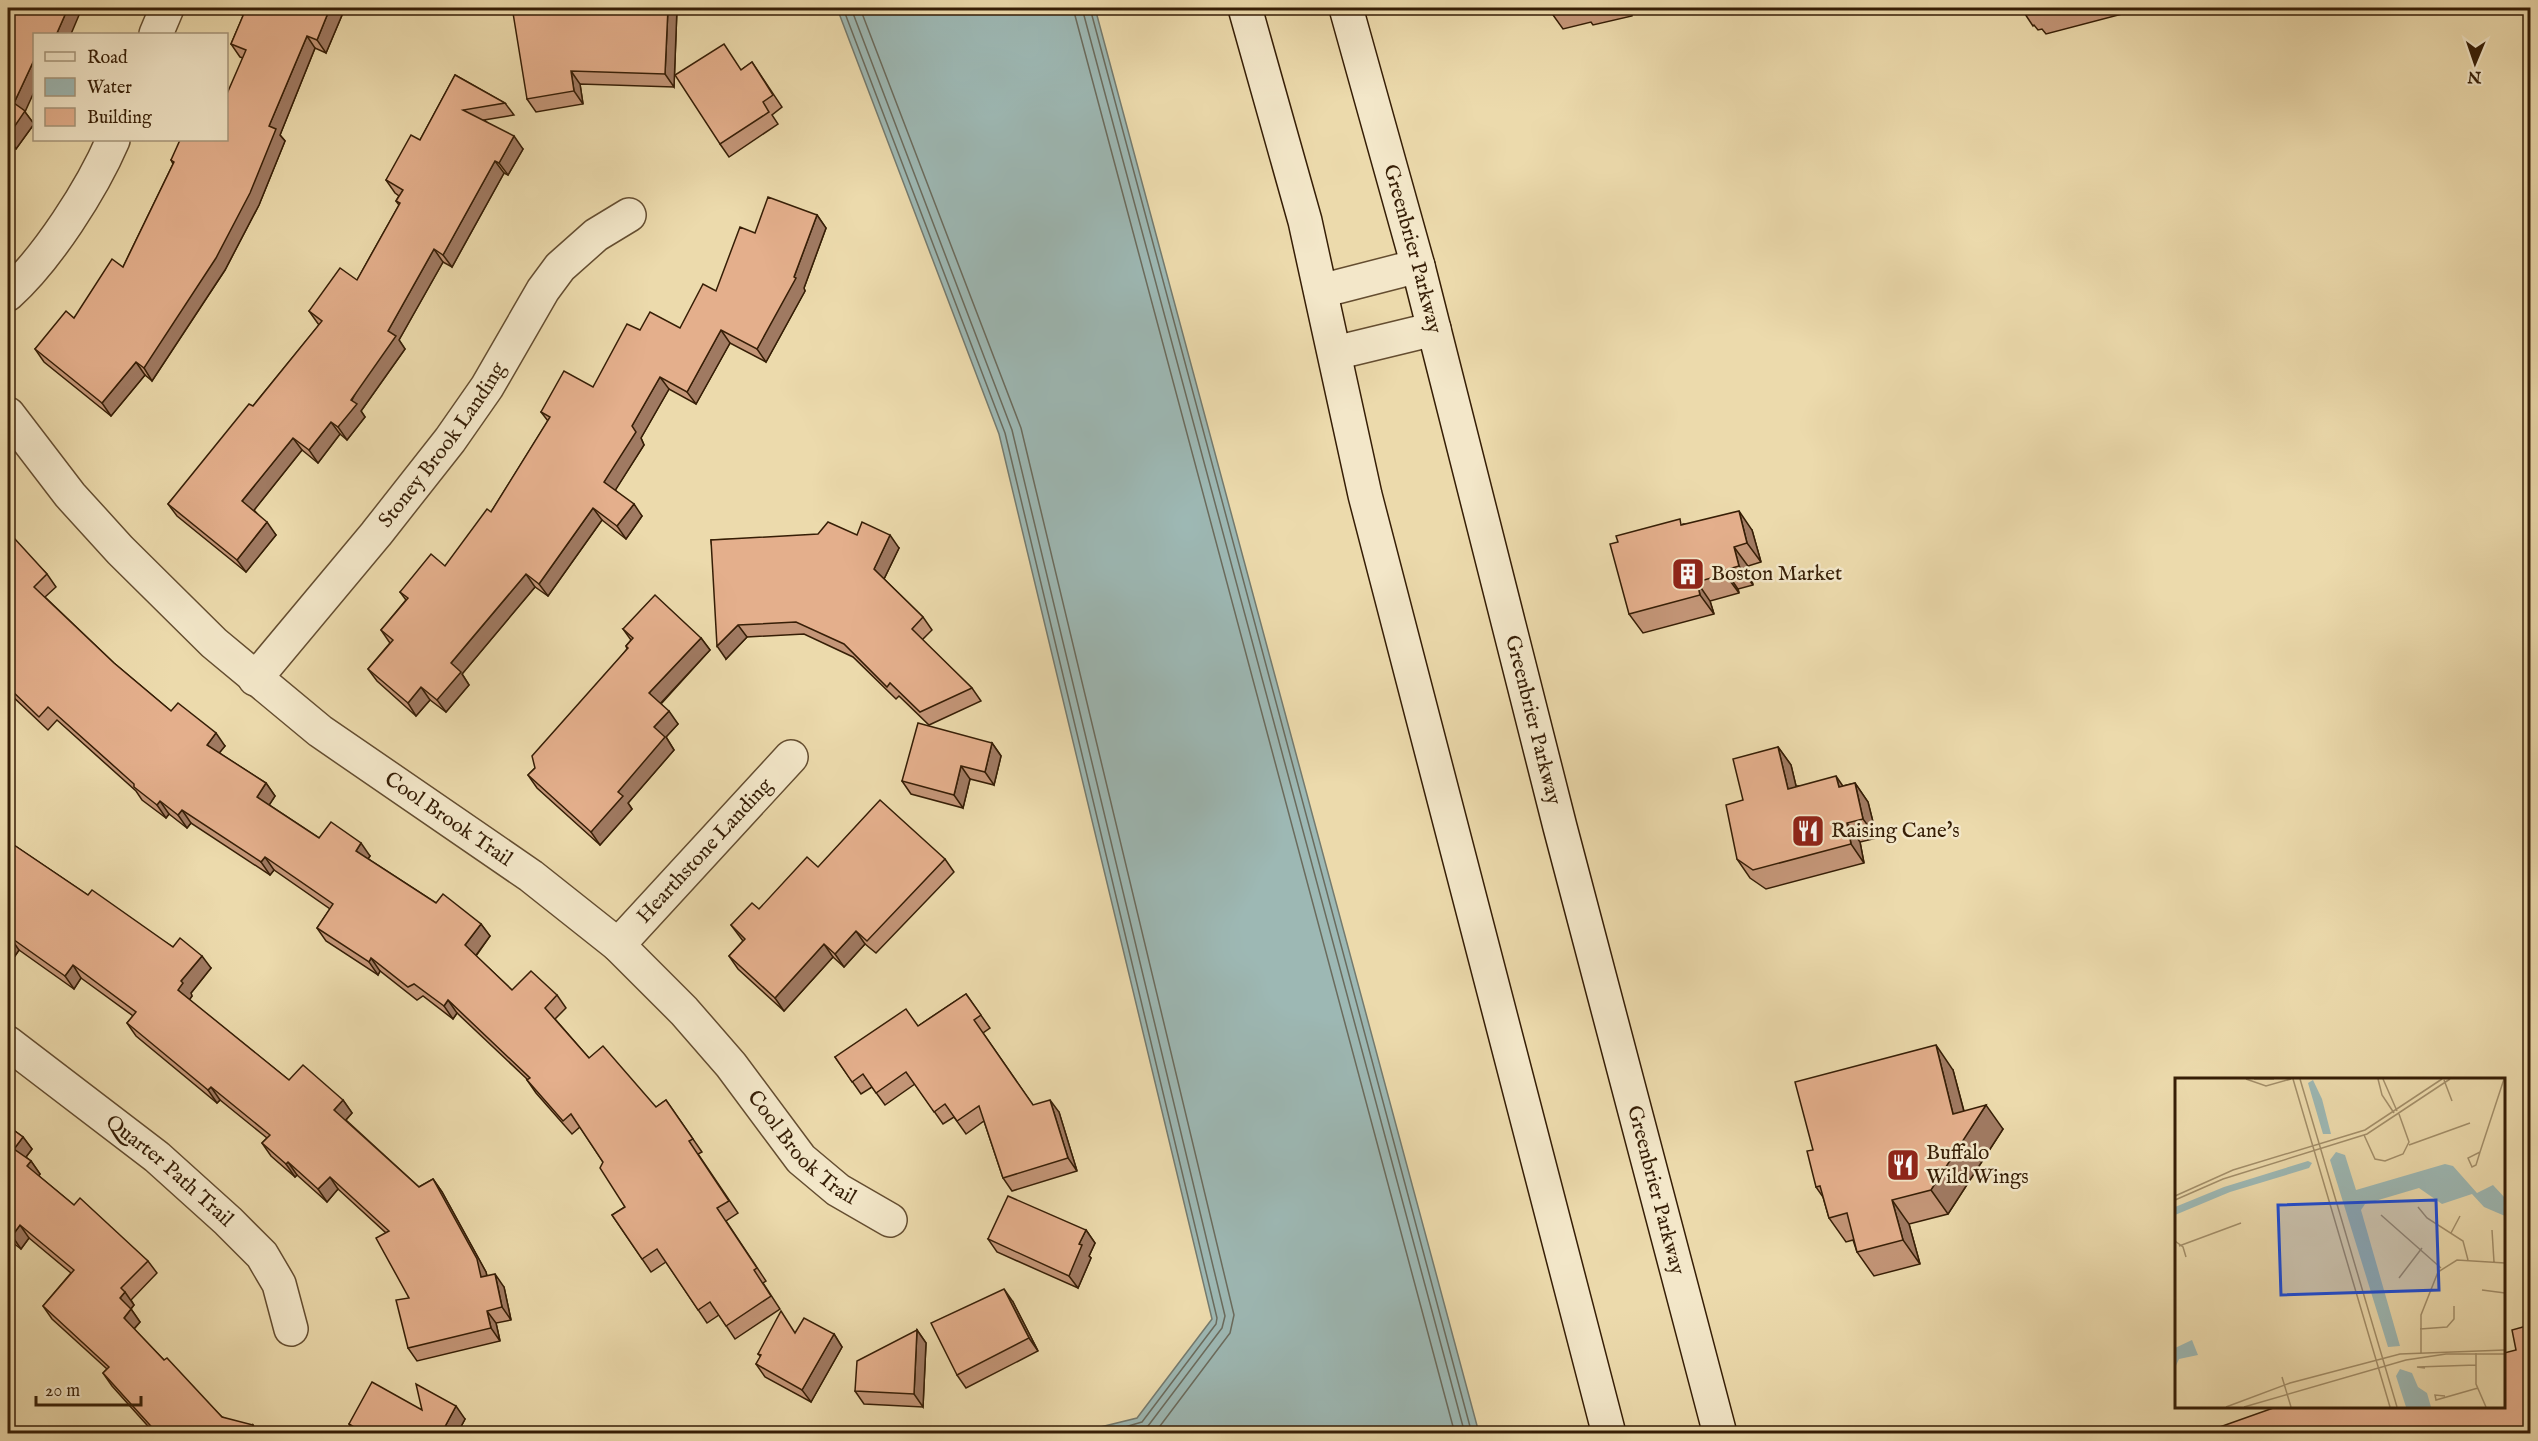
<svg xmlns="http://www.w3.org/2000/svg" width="2538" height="1441" viewBox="0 0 2538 1441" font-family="'IM FELL English',serif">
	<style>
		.water { fill: #9db8b4; stroke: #747a6e; stroke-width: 1.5 }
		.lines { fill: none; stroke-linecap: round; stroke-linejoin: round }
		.shore { stroke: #6a6b5d; stroke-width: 1.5 }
		.street-casing { stroke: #644d30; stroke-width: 36 }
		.secondary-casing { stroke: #361e06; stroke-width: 36 }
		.street { stroke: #f3e7c9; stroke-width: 33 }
		.secondary { stroke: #f3e7c9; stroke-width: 33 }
		.wall { fill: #c49678; stroke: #361e06; stroke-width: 1.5 }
		.shaded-wall { fill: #a07a62; stroke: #361e06; stroke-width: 1.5 }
		.building { fill: #e4af8c; stroke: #361e06; stroke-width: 1.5 }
		.labels { text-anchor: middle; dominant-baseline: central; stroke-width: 5; stroke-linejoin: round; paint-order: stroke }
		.street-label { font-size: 21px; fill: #361e06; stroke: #f3e7c9 }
		.poi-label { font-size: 21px; fill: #361e06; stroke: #f3e7c9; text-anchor: start }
		.inset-road { fill: none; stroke: #a38f6a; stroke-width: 1.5 }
		.view { fill: #1d4ed8; fill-opacity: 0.15; stroke: #1d4ed8; stroke-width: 3 }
		.inset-edge { fill: none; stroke: #361e06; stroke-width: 3 }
	</style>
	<rect width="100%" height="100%" fill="#ecdaac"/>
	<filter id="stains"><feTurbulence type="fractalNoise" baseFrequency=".00333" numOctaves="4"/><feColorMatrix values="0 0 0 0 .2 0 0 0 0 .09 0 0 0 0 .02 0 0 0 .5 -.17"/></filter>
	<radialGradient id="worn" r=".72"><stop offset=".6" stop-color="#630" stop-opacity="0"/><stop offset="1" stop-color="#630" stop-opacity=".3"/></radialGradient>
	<polygon class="water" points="837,8 1095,8 1479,1433 1076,1433 1137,1418 1212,1319 999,434"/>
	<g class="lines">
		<g class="shore">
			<polyline points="843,8 1005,433 1217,1318 1216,1324 1142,1422 1101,1434"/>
			<polyline points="851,8 1012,430 1225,1316 1222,1328 1148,1426 1131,1434"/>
			<polyline points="860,8 1021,428 1234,1315 1230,1333 1154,1434"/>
			<polyline points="1073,8 1455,1434"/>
			<polyline points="1082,8 1465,1434"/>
			<polyline points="1090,8 1472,1434"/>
		</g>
		<defs>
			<g id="street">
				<polyline points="156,34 167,8"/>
				<polyline points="1321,291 1418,266"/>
				<path d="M8,294c39,-35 84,-105 105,-154"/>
				<polyline points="1335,353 1434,329"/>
				<path id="s1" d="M8,414l62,81 50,55 94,93 106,88 211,145 87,69 66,66 47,54 70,94 37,31 52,30"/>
				<path id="s2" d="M255,679l121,-145 74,-94 37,-53 56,-97 17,-23 36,-32 33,-20"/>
				<path id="s3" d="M618,945l173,-188"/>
				<path id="s4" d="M8,1043l149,114 71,64 34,34 17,29 12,45"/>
			</g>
			<g id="secondary">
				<polyline points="1245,8 1305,221 1365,495 1609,1434"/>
				<path id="s5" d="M1346,8l72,258 142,561 160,607"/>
			</g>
		</defs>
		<use href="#street" class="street-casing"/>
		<use href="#secondary" class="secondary-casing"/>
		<use href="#street" class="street"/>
		<use href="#secondary" class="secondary"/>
	</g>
	<g class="wall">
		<polygon points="8,8 34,34 25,112 34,124 16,149 8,143"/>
		<polygon points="237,8 345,8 326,53 315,48 280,135 285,141 259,205 225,270 152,381 145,375 111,416 44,362 35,349 74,318 123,267 173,164 171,160 226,140 243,58 240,57 231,44 243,16"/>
		<polygon points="550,8 677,8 674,87 580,84 583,104 536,112 527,99"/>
		<polygon points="1548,8 1650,8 1632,12 1632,16 1593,25 1591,22 1563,29"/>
		<polygon points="2021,8 2145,8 2046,34 2042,29 2038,30 2034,25 2033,26"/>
		<polygon points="752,62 782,107 772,115 778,124 729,157 720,144 741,70"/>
		<polygon points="455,75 505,103 514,115 484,120 523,149 508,175 504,173 452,267 443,262 399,340 405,349 361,411 365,417 347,440 340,434 318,463 302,450 254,510 276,535 246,572 177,516 168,504 253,406 319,325 309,311 357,280 399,205 396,201 399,196 395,193 386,180 420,140"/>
		<polygon points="817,215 826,228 804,288 805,291 766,362 730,343 696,404 669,389 641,438 644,445 615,490 642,516 626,539 602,520 548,596 535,587 462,674 469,685 446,712 430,700 416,716 377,681 368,669 390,643 381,630 406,600 400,592 445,566 491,512 548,421 541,412 593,387 640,330 680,328 716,291 755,233"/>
		<polygon points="1683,524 1752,530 1761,562 1748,566 1753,585 1738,589 1739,593 1710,601 1714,614 1643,633 1629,614"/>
		<polygon points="8,534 13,541 47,574 56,587 45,597 114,663 171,711 225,746 219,753 266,783 275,796 269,805 319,838 370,856 368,859 436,903 481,924 490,936 476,956 512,990 557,995 566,1008 555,1019 589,1058 656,1107 666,1100 702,1152 698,1154 738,1213 726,1221 766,1281 763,1283 780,1309 735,1339 719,1315 707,1323 666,1262 651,1272 612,1215 625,1207 603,1162 580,1127 572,1134 536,1093 527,1080 528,1080 457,1013 453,1019 423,996 417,1000 380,971 378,975 326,941 317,928 330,909 274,870 270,875 191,823 187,828 169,814 166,818 142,800 136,791 57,720 48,730 9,693 8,691 8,672 13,667 8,661"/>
		<polygon points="857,535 899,548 884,579 923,617 932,630 922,640 972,688 981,701 929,725 899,696 896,699 853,657 804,634 747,637 726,659 711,540"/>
		<polygon points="623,629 701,638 710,650 661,704 678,724 666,737 674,750 628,803 632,809 600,845 537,788 528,775 535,768 627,649 626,646 631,640"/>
		<polygon points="992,743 1001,756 994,785 970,779 963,808 911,794 902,781"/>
		<polygon points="1778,747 1791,765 1796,786 1843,786 1855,783 1868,802 1877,838 1860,842 1864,863 1766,889 1750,878 1737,859 1743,800"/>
		<polygon points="8,841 88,895 173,947 211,968 191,993 192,996 189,1000 289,1080 343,1100 352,1113 346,1120 419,1187 433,1179 442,1192 486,1272 487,1276 504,1287 511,1320 496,1323 500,1341 417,1361 408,1348 409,1298 386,1233 338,1189 327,1202 297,1175 295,1177 271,1156 262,1143 267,1138 220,1100 217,1103 136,1036 127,1023 133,1016 81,978 74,989 19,950 15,956 8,951"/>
		<polygon points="945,859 954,872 876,953 865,944 844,967 833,957 784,1011 738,969 729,956 743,941 731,925 759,909 818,867"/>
		<polygon points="966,994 990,1028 983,1033 1033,1105 1059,1112 1077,1171 1012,1191 1003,1178 984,1121 966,1134 954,1117 943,1124 915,1084 885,1105 872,1087 861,1094 835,1057 918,1026"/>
		<polygon points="1953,1070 1964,1111 2003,1129 1948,1214 1909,1224 1920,1264 1874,1276 1857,1252 1853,1240 1846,1242 1829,1218 1823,1197 1816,1187 1813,1150"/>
		<polygon points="8,1126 23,1137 32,1149 26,1157 31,1161 40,1174 39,1176 74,1205 148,1261 157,1273 131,1300 134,1305 131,1309 140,1322 134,1329 164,1360 222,1417 259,1434 155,1434 112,1386 103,1373 107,1369 52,1319 43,1306 71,1273 29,1238 21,1249 8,1239"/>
		<polygon points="1086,1230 1095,1243 1089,1256 1091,1258 1078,1288 997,1252 988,1239"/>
		<polygon points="1013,1302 1038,1351 966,1388 957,1375"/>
		<polygon points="917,1330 926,1343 923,1407 864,1404 855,1391"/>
		<polygon points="796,1332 834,1334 842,1347 811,1402 765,1377 756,1364 761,1357 758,1354"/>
		<polygon points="422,1410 465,1419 457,1434 355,1434 349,1424"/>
	</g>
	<g class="shaded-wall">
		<polygon points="68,8 82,8 71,34 59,34 57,33"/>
		<polygon points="330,8 345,8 326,53 317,40"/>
		<polygon points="668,8 677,8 674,87 665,74"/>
		<polygon points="307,36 315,48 280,135 285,141 259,205 225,270 152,381 144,368 269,126"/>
		<polygon points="34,60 34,92 25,112 34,124 16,149 8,136 14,103"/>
		<polygon points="571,71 580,84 583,104 574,91"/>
		<polygon points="514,136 523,149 508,175 499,163"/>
		<polygon points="495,161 504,173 452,267 443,255"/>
		<polygon points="817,215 826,228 804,288 805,291 766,362 757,349 794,277"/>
		<polygon points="434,249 443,262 399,340 405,349 361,411 365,417 347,440 338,427 388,331"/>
		<polygon points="721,330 730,343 696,404 687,392"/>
		<polygon points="136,362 145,375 111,416 102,403"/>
		<polygon points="660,377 669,389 641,438 644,445 613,494 604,482 632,426"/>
		<polygon points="331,422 340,434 318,463 309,450"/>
		<polygon points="293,438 302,450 251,514 242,501"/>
		<polygon points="634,504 642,516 626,539 617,526"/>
		<polygon points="593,508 602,520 548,596 539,584"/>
		<polygon points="1739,511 1752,530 1761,562 1747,543"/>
		<polygon points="267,522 276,535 246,572 237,560"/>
		<polygon points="890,535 899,548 883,581 874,569"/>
		<polygon points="1734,547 1748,566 1753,585 1739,566"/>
		<polygon points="1725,570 1738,589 1739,593 1725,574"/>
		<polygon points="526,574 535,587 462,674 469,685 446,712 437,700 451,663"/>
		<polygon points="1697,582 1710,601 1714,614 1700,595"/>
		<polygon points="738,625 747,637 726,659 717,646"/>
		<polygon points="701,638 710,650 658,706 649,693"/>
		<polygon points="421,687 430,700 416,716 408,703"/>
		<polygon points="669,711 678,724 666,737 674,750 628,803 632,809 600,845 591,832 618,792 654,727"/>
		<polygon points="216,733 225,746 216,757 207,745"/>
		<polygon points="992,743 1001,756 994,785 985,772"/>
		<polygon points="1778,747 1791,765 1801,807 1788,789"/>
		<polygon points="961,766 970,779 963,808 954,795"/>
		<polygon points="1836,776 1849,795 1839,787"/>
		<polygon points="266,783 275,796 266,810 257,797"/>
		<polygon points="1855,783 1868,802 1877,838 1863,819"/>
		<polygon points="160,801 169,814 166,818 157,805"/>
		<polygon points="182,810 191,823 187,828 178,815"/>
		<polygon points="1847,823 1860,842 1864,863 1851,844"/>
		<polygon points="361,843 370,856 365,863 356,851"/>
		<polygon points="265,857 274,870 270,875 261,862"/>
		<polygon points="481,924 490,936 474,958 465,945"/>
		<polygon points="856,931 865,944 844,967 835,954"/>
		<polygon points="10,937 19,950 15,956 8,945 8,941"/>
		<polygon points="824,944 833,957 784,1011 775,998"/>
		<polygon points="202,956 211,968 191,993 192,996 187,1003 178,990 181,981"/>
		<polygon points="371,958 380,971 378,975 369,962"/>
		<polygon points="73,965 81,978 74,989 65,976"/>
		<polygon points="448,1000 457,1013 453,1019 444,1006"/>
		<polygon points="1936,1045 1953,1070 1969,1131 1986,1105 2003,1129 1948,1214 1931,1190 1953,1114"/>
		<polygon points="211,1087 220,1100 217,1103 208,1090"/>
		<polygon points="343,1100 352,1113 343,1123 334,1110"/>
		<polygon points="1050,1100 1059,1112 1077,1171 1068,1158"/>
		<polygon points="23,1137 32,1149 23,1161 14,1149"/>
		<polygon points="31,1161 40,1174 36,1179 27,1166"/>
		<polygon points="288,1162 297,1175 295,1177 286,1164"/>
		<polygon points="330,1177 338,1189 327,1202 318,1189"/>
		<polygon points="433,1179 442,1192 486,1272 490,1290 481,1277"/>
		<polygon points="1892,1200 1909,1224 1920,1264 1903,1240"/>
		<polygon points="20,1225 29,1238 21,1249 12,1236"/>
		<polygon points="1086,1230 1095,1243 1089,1256 1091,1258 1078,1288 1069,1276 1079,1244"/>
		<polygon points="495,1274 504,1287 511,1320 502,1307"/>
		<polygon points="1004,1289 1013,1302 1038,1351 1029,1338"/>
		<polygon points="125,1292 134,1305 129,1311 120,1298"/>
		<polygon points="131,1309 140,1322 133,1330 124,1318"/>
		<polygon points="487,1311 496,1323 500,1341 491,1328"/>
		<polygon points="917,1330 926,1343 923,1407 914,1394"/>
		<polygon points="834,1334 842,1347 811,1402 802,1390"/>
		<polygon points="456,1406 465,1419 457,1434 441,1434"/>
		<polygon points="253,1425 259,1434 251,1434"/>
	</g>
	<g class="building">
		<polygon points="8,8 68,8 57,33 61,34 34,34 34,60 14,103 25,111 8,136"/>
		<polygon points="237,8 330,8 317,40 307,36 269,126 276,129 250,193 216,258 144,368 136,362 102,403 35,349 66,311 74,318 112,259 123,267 174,162 171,160 180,140 226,140 226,96 246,50 231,44 245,11"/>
		<polygon points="550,8 668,8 665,74 571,71 574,91 527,99 513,13"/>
		<polygon points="724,44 741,70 752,62 773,95 763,102 769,112 720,144 675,75"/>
		<polygon points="455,75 505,103 463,110 514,136 499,163 495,161 443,255 434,249 388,331 396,336 351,400 357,404 338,427 331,422 309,450 293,438 242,501 267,522 237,560 168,504 249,404 253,406 322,321 309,311 340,268 357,280 400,203 396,201 403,190 386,180 411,135 420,140"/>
		<polygon points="768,197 817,215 794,277 796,278 757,349 721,330 687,392 660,377 632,426 636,432 604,482 634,504 617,526 593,508 539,584 526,574 451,663 461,672 437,700 421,687 408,703 368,669 393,640 381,630 408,598 400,592 431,554 445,566 487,509 491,512 550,417 541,412 564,371 593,387 627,324 640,330 650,312 680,328 703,284 716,291 740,227 755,233"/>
		<polygon points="1739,511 1747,543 1734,547 1739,566 1725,570 1725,574 1697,582 1700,595 1629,614 1610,544 1618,542 1616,536 1680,519 1681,525"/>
		<polygon points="828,522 857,535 862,522 890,535 874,569 923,617 912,629 972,688 920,712 890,683 887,687 844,644 796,622 738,625 717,646 711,540 818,534"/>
		<polygon points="8,534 13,541 15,539 47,574 34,587 114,663 171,711 178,703 216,733 207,745 266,783 257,797 319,838 331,822 361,843 356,851 436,903 443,894 481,924 465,945 512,990 531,971 557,995 545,1008 589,1058 603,1046 656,1107 666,1100 693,1139 689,1141 729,1201 717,1208 757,1268 754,1270 771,1296 726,1326 710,1302 698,1310 657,1249 642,1259 612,1215 625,1207 600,1168 603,1162 571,1114 563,1121 527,1080 530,1078 448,1000 444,1006 414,984 408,987 371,958 369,962 317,928 333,904 265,857 261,862 182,810 178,815 160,801 157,805 134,787 134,784 48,707 39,717 8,687 8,672 14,665 8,658"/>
		<polygon points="655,595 701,638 649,693 669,711 654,727 665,737 618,792 623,796 591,832 528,775 535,768 532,756 628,648 626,646 633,638 623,629"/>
		<polygon points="918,723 992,743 985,772 961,766 954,795 902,781"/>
		<polygon points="1778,747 1788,789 1836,776 1839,787 1855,783 1863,819 1847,823 1851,844 1753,870 1737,859 1726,805 1743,800 1733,759"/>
		<polygon points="880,800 945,859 867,941 856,931 835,954 824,944 775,998 729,956 745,939 731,925 752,903 759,909 807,857 818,867"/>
		<polygon points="8,841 88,895 92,890 173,947 180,938 202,956 181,981 183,983 178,990 289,1080 303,1065 343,1100 334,1110 419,1187 433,1179 477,1259 481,1277 495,1274 502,1307 487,1311 491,1328 408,1348 396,1300 409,1298 376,1238 389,1231 330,1177 318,1189 288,1162 286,1164 262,1143 270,1135 211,1087 208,1090 127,1023 136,1012 73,965 65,976 10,937 8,941"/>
		<polygon points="966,994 981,1015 974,1020 1033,1105 1050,1100 1068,1158 1003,1178 979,1106 957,1121 945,1104 934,1112 906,1072 876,1093 863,1074 852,1082 835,1057 906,1009 918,1026"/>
		<polygon points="1936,1045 1953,1114 1986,1105 1931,1190 1892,1200 1903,1240 1857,1252 1847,1213 1829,1218 1820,1186 1816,1187 1807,1151 1813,1150 1795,1082"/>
		<polygon points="8,1126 23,1137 14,1149 31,1161 27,1166 74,1205 80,1198 148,1261 121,1288 125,1292 120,1298 131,1309 124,1318 164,1360 167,1358 222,1417 253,1425 251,1434 158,1434 103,1373 109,1367 43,1306 74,1270 20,1225 12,1236 8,1233"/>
		<polygon points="1008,1196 1086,1230 1079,1244 1082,1245 1069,1276 988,1239"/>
		<polygon points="1004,1289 1029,1338 957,1375 931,1323"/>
		<polygon points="781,1311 795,1333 804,1318 834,1334 802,1390 756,1364 761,1355 758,1354"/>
		<polygon points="2530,1325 2530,1434 2200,1434 2276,1407 2504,1407 2504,1353 2516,1350 2512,1330"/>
		<polygon points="917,1330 914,1394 855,1391 857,1361"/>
		<polygon points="372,1382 422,1410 416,1384 456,1406 441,1434 365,1434 349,1424"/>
		<polygon points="334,1430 335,1434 302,1434"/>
	</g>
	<defs>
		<symbol id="building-square" viewBox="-11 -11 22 22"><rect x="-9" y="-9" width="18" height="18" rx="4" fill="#8f2418" stroke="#f3e7c9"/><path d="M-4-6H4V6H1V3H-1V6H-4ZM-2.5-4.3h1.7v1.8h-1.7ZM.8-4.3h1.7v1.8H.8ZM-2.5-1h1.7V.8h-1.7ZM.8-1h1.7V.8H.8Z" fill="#fff"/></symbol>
		<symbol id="restaurant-square" viewBox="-11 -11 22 22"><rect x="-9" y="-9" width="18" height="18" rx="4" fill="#8f2418" stroke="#f3e7c9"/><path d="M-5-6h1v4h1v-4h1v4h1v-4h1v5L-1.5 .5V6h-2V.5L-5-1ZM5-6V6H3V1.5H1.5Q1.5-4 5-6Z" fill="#fff"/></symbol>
	</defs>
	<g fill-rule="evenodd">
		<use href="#building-square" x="1669" y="555" width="38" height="38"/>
		<use href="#restaurant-square" x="1789" y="812" width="38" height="38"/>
		<use href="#restaurant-square" x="1884" y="1146" width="38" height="38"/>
	</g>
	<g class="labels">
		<g class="street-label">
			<text stroke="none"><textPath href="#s5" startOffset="250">Greenbrier Parkway</textPath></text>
			<text stroke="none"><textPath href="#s2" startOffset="300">Stoney Brook Landing</textPath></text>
			<text stroke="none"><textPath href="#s5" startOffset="736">Greenbrier Parkway</textPath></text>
			<text stroke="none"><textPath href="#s1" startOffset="602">Cool Brook Trail</textPath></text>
			<text stroke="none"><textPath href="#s3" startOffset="128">Hearthstone Landing</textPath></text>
			<text stroke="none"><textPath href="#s1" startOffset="1088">Cool Brook Trail</textPath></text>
			<text stroke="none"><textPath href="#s4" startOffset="206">Quarter Path Trail</textPath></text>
			<text stroke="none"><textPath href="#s5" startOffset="1222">Greenbrier Parkway</textPath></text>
		</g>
		<g class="poi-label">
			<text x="1711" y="574">Boston Market</text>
			<text x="1831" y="831">Raising Cane's</text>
			<text x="1926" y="1153">Buffalo<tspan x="1926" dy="24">Wild Wings</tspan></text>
		</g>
	</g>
	<g transform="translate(2175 1078)">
		<rect width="330" height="330" fill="#ecdaac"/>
		<path d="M138,2l9,19 9,35h-8l-15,-51zM161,74l9,3 11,35 89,-26 8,2 24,27 16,-8 12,13v18l-21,-9 -12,-13 -30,10 -23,-16 -54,16 -4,6 39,136 -12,1 -58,-187zM133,83l4,2 -3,5 -79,24 -55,23v-8l49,-20zM17,262l6,15 -19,4 -4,9v-20zM225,291l12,4 6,14 9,6 4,14h-25l-10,-31z" fill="#9db8b4"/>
		<path class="inset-road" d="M71,1l20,7 25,-7M79,1h20M118,1l97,328M125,1l97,328M203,1l4,16 12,18M208,1l14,32M269,2l8,21M189,57l11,24 10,2 18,-7 6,-12 -10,-28M234,67l61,-22M305,74l24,-73M305,74l-4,13 -4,2 -4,-9zM0,118l58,-26 132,-40 77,-51M0,122l48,-21 144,-45 83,-55M243,129l9,11 36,23 5,19M206,137l60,53M317,152l2,32M276,155l9,-17M0,163l8,6 3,10M4,168l62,-23M224,200l23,-30M307,212l23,3M245,251l27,-2 7,-8v-13M246,275v-38l17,-43 19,-12 48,3M301,275v31l10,23M250,290l-8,-1 59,-2M107,299l9,30M270,318l-10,-1 1,5 42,-12M51,329l64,-24 110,-29 105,-4M69,329l162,-47 40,-6h59"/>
		<path class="view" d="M261,122l3,90 -158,5 -3,-90z"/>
		<rect width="330" height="330" class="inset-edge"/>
	</g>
	<rect width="2538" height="1441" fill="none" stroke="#ecdaac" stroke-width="30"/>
	<rect x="9" y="9" width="2520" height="1423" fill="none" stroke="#361e06" stroke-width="3"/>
	<rect x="15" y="15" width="2508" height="1411" fill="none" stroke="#361e06" stroke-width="1.5"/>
	<rect x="33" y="33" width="195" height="108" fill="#f3e7c9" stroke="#a7977b" stroke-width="1.5"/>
	<rect x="45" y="52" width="30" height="9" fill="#f3e7c9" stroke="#a7977b" stroke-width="1.5"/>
	<text x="87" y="63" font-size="18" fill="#361e06">Road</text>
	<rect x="45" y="78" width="30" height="18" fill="#9db8b4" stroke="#a7977b" stroke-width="1.5"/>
	<text x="87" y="93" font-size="18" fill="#361e06">Water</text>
	<rect x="45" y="108" width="30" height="18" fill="#e4af8c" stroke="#a7977b" stroke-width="1.5"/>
	<text x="87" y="123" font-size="18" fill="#361e06">Building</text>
	<g transform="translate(2475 63) rotate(182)" stroke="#f3e7c9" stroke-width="4.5" paint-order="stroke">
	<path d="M0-4.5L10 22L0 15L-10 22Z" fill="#361e06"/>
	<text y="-9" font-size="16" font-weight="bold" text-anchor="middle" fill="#361e06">N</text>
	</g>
	<path d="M36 1396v9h105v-9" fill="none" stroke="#361e06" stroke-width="3"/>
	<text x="45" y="1396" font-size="18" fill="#361e06" stroke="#f3e7c9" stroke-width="4.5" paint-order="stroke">20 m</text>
	<rect width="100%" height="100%" filter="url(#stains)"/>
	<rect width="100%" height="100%" fill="url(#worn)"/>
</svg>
